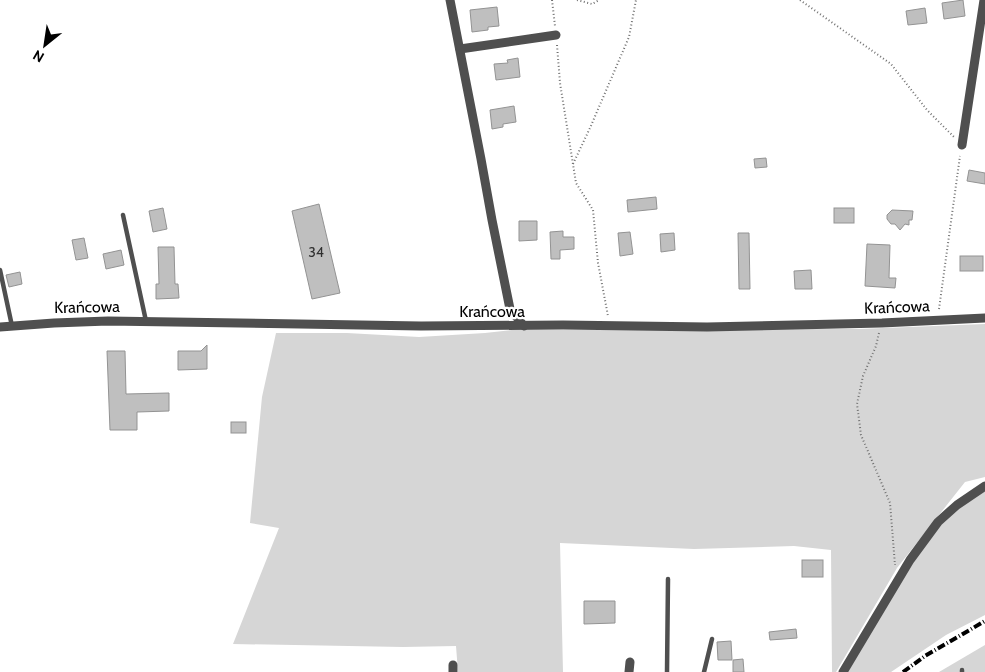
<svg xmlns="http://www.w3.org/2000/svg" width="985" height="672" viewBox="0 0 985 672" font-family="Cabin,sans-serif">
	<style>
		.green { fill: #d6d6d6 }
		.building { fill: #bfbfbf; stroke: #939393 }
		.lines { fill: none; stroke-linecap: round; stroke-linejoin: round }
		.path { stroke: #717171; stroke-width: 2; stroke-dasharray: 1 2.5; stroke-linecap: butt }
		.lane { stroke: #4f4f4f; stroke-width: 4.5 }
		.street { stroke: #4f4f4f; stroke-width: 9 }
		.rail { stroke: #000; stroke-width: 4; stroke-dasharray: 8 2.5 1 2.5; stroke-linecap: butt }
		.labels { text-anchor: middle; dominant-baseline: central; stroke-width: 4.5; stroke-linejoin: round; paint-order: stroke }
		.number-label { font-size: 14px; fill: #303030 }
		.street-label { font-size: 16px; fill: #000; stroke: #fff }
	</style>
	<rect width="100%" height="100%" fill="#fff"/>
	<g class="green">
		<polygon points="985,324 985,477 965,482 897,568 836,672 832,672 831,550 794,546 694,549 560,543 563,672 458,672 456,646 403,647 233,644 279,528 250,523 262,397 276,333 347,333 419,337 485,333 512,330 858,329"/>
		<polygon points="985,491 985,615 946,635 891,672 846,672 906,571 940,525 964,502"/>
		<polygon points="985,645 985,672 939,672"/>
	</g>
	<g class="building">
		<polygon points="963,0 965,16 944,19 942,3"/>
		<polygon points="497,7 499,26 488,27 488,30 472,32 470,10"/>
		<polygon points="925,8 927,23 908,25 906,11"/>
		<polygon points="518,58 520,77 496,80 494,64 508,63 507,60"/>
		<polygon points="514,106 516,122 503,124 503,127 492,129 490,110"/>
		<polygon points="766,158 767,167 755,168 754,159"/>
		<polygon points="969,170 985,173 985,184 967,181"/>
		<polygon points="656,197 657,209 628,212 627,200"/>
		<polygon points="319,204 340,293 312,299 292,211"/>
		<polygon points="163,208 167,229 153,232 149,211"/>
		<rect x="834" y="208" width="20" height="15"/>
		<polygon points="892,210 913,211 912,220 909,220 909,225 905,224 900,230 895,224 891,224 887,219 887,215"/>
		<polygon points="519,221 537,221 537,240 519,241"/>
		<polygon points="563,231 563,237 574,237 574,249 560,250 560,259 551,259 550,232"/>
		<polygon points="630,232 633,254 620,256 618,233"/>
		<polygon points="674,233 675,250 661,252 660,234"/>
		<polygon points="738,233 749,233 750,289 739,289"/>
		<polygon points="84,238 88,258 76,260 72,240"/>
		<polygon points="867,244 890,245 889,278 896,278 895,288 865,286"/>
		<polygon points="158,247 174,247 175,284 178,284 179,298 156,299 156,284 159,284"/>
		<polygon points="121,250 124,265 106,269 103,254"/>
		<rect x="960" y="256" width="23" height="15"/>
		<polygon points="811,270 812,289 795,289 794,271"/>
		<polygon points="20,272 22,284 9,287 6,275"/>
		<polygon points="207,345 207,369 178,370 178,351 201,351"/>
		<polygon points="107,351 125,351 126,394 169,393 169,411 137,412 137,430 110,430"/>
		<rect x="231" y="422" width="15" height="11"/>
		<rect x="802" y="560" width="21" height="17"/>
		<polygon points="584,601 615,601 615,623 584,624"/>
		<polygon points="796,629 797,638 770,640 769,632"/>
		<polygon points="731,641 732,660 718,660 717,642"/>
		<polygon points="743,659 744,672 733,672 733,660"/>
	</g>
	<g class="lines">
		<g class="path">
			<polyline points="552,0 555,26"/>
			<polyline points="577,0 592,4 599,0"/>
			<polyline points="800,0 891,64 927,110 954,137"/>
			<polyline points="557,45 560,83 576,183 593,210 598,263 608,316"/>
			<polyline points="573,164 590,128 629,37 636,0"/>
			<polyline points="939,309 960,156"/>
			<polyline points="879,333 876,346 863,376 857,404 861,435 890,503 895,565"/>
		</g>
		<g class="lane">
			<polyline points="123,215 146,321"/>
			<polyline points="0,270 12,326"/>
			<polyline points="962,670 962,672"/>
			<polyline points="667,672 668,579"/>
			<polyline points="704,672 712,639"/>
		</g>
		<g class="street">
			<polyline points="450,0 481,159 492,220 510,309 524,326"/>
			<polyline points="460,49 556,35"/>
			<polyline points="962,145 984,0"/>
			<polyline points="0,327 54,323 108,321 421,326 563,325 707,327 882,323 985,318"/>
			<polyline points="453,665 453,672"/>
			<polyline points="629,672 630,662"/>
			<polyline points="843,672 910,560 938,522 957,505 985,486"/>
		</g>
		<polyline class="rail" points="903,672 925,656 985,621"/>
	</g>
	<g class="labels">
		<g class="number-label">
			<text x="316" y="252">34</text>
		</g>
		<g class="street-label">
			<text transform="translate(87 307) rotate(-1)">Krańcowa</text>
			<text transform="translate(897 307) rotate(-2)">Krańcowa</text>
			<text x="492" y="311">Krańcowa</text>
		</g>
	</g>
	<g transform="translate(45 45) rotate(210)" stroke="#ffffff" stroke-width="4" paint-order="stroke">
	<path d="M0-4L9 19L0 12L-9 19Z" fill="#000000"/>
	<text y="-8" font-size="14" font-weight="bold" text-anchor="middle" fill="#000000">N</text>
	</g>
</svg>
